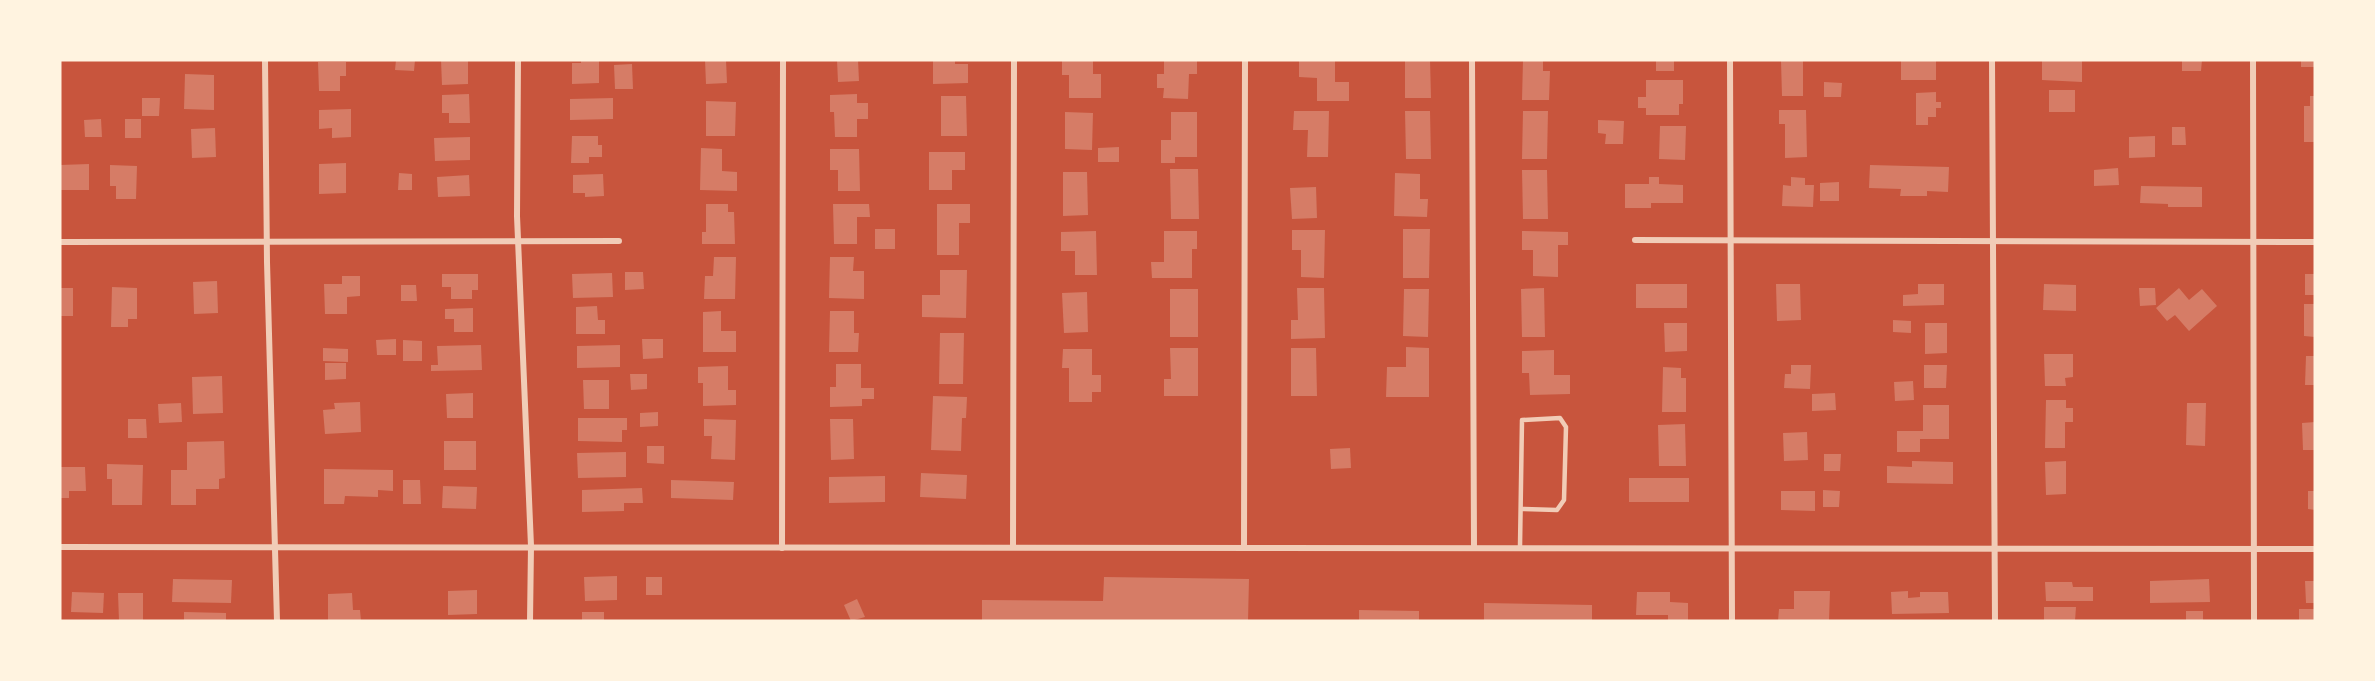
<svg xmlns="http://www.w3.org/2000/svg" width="2375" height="681" viewBox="0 0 2375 681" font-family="'Libre Baskerville',serif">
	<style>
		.building { fill: #d67c66 }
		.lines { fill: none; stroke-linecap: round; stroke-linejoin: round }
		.service { stroke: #f1ccb7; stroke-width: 4.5 }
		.minor { stroke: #f1ccb7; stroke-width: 6 }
	</style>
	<rect width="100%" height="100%" fill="#c8553d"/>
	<g class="building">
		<polygon points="396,60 415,60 414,71 395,70"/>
		<polygon points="441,60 468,60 468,84 442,85"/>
		<polygon points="581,60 599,60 599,83 572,84 572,63 581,63"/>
		<polygon points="705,60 726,60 727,83 706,84"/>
		<polygon points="837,60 858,60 859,81 838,82"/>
		<polygon points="933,60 955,60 955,64 968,64 968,83 933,84"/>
		<polygon points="1062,60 1093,60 1093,74 1101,74 1101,98 1069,98 1069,75 1062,75"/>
		<polygon points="1164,60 1197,60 1197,74 1189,74 1188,99 1163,98 1164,88 1157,88 1157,74 1164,74"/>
		<polygon points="1299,60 1335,60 1335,82 1349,82 1349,101 1317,101 1317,78 1299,77"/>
		<polygon points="1405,60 1430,60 1431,98 1405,98"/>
		<polygon points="1523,60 1543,60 1543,71 1550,71 1549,100 1522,100"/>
		<rect x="1656" y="60" width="18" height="11"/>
		<rect x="1901" y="60" width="35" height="20"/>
		<polygon points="2042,60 2082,60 2082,82 2042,80"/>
		<polygon points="2182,60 2202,60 2201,71 2182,71"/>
		<rect x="2301" y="60" width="14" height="7"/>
		<polygon points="1781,61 1803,61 1803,96 1782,96"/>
		<polygon points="318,62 346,62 346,76 340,76 340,91 319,91"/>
		<polygon points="632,64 633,89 615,89 614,65"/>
		<polygon points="185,74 214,75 214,110 184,109"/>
		<polygon points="1646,80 1683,80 1683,104 1679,104 1679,115 1646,115 1646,108 1638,108 1638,97 1646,97"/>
		<polygon points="1824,82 1842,83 1841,97 1824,97"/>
		<rect x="2049" y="90" width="26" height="22"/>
		<polygon points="1936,92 1936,102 1941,102 1941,108 1936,108 1936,117 1928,117 1928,125 1916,125 1916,93"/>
		<polygon points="469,94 470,123 449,123 449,113 442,113 442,95"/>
		<polygon points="857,94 857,103 868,103 868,119 857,119 857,137 835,137 834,112 830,112 830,95"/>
		<polygon points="941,96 966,96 967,136 941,136"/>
		<polygon points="2310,96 2315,96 2315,142 2304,142 2304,106 2310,106"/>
		<polygon points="142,98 160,98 159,116 142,116"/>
		<polygon points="613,98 613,119 570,120 570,99"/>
		<polygon points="706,101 736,102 735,136 706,136"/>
		<polygon points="351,109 351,137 332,138 332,128 319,129 319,110"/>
		<polygon points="1779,110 1806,110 1807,157 1785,158 1785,124 1779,124"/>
		<polygon points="1294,111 1329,111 1328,157 1307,157 1308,130 1293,130"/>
		<polygon points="1405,111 1430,111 1431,159 1406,159"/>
		<polygon points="1523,111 1548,111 1547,159 1522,159"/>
		<polygon points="1065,112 1093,113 1092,150 1065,149"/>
		<polygon points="1171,112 1197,112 1197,157 1175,157 1175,163 1161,163 1161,140 1171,140"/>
		<polygon points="101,119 102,137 85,137 84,120"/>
		<rect x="125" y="119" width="16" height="19"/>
		<polygon points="1598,120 1624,121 1623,144 1605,144 1606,134 1598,133"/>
		<polygon points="1660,126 1686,126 1685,160 1659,159"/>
		<polygon points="2172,127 2185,127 2186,145 2172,145"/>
		<polygon points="215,128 216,157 192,158 191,129"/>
		<polygon points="572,136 598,136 598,145 602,145 602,157 589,157 589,163 571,163"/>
		<polygon points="2155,136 2155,157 2129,158 2129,137"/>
		<polygon points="470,137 470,160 435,161 434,138"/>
		<polygon points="1119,147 1119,162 1098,162 1098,148"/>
		<polygon points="701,148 722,149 722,171 737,172 737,191 700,190"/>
		<polygon points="830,149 859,149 860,191 838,191 838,170 830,170"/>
		<polygon points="929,152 965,152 965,170 952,170 952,190 929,190"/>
		<polygon points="346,163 346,193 319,194 319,164"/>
		<polygon points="89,164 89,190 60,190 60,165"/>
		<polygon points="110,165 137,166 136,199 116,199 116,186 110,186"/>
		<polygon points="1870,165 1949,167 1948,192 1927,191 1927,196 1900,196 1901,189 1869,188"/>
		<polygon points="2118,168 2119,185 2094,186 2094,170"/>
		<polygon points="1170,169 1198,169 1199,219 1171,219"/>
		<polygon points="1522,170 1547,170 1548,219 1523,219"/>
		<polygon points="1063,172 1087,172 1088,215 1063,216"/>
		<polygon points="399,173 412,174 412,190 398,190"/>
		<polygon points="1395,173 1420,174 1420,199 1428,199 1427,217 1394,216"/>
		<polygon points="603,174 604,196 585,197 585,193 573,193 573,175"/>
		<polygon points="469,175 470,196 438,197 437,177"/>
		<polygon points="1649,177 1659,177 1659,184 1683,185 1683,203 1651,203 1651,208 1625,208 1625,184 1649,184"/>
		<polygon points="1791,177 1805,178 1805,185 1814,185 1813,207 1782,206 1783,185 1791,186"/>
		<polygon points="1839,182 1839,201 1820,201 1820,183"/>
		<polygon points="2141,186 2202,187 2202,207 2168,207 2168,204 2140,203"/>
		<polygon points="1316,187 1317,218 1292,219 1290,188"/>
		<polygon points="706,204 728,204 728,212 734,212 735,244 702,244 702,232 706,232"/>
		<polygon points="833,204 869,204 870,217 857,217 857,244 834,244"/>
		<polygon points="937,204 970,204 970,223 959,223 959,255 937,255"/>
		<rect x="875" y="229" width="20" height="20"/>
		<polygon points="1403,229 1430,229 1429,278 1403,278"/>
		<polygon points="1292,230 1325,230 1324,278 1301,277 1301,250 1292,250"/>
		<polygon points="1096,231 1097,275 1075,275 1075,251 1061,251 1061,232"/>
		<polygon points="1164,231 1197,231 1197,249 1192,249 1192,278 1152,278 1151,262 1164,262"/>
		<polygon points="1522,231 1568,232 1568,245 1558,245 1558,277 1533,276 1533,250 1522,250"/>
		<polygon points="714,257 736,257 735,299 704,299 705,276 713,276"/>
		<polygon points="830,257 854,257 853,271 864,271 864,299 829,298"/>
		<polygon points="940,270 967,270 966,318 922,317 922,295 940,295"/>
		<polygon points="625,272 643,272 644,289 625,290"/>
		<polygon points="612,273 613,297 573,298 572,274"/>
		<polygon points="442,274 478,274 478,290 472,290 472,299 451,299 451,287 442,287"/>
		<rect x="2305" y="274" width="10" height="21"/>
		<polygon points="342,276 360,276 360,296 347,297 347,314 325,314 324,284 342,284"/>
		<polygon points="217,281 218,313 194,314 193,282"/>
		<rect x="1636" y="284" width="51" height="24"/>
		<polygon points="1776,284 1800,284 1801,320 1777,321"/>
		<polygon points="1918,284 1944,284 1944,305 1903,306 1903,295 1918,294"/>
		<polygon points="2044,284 2076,285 2076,311 2043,310"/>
		<polygon points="401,285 416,285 417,301 401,301"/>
		<polygon points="112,287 137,288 137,319 128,319 128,327 111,327"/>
		<rect x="60" y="288" width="13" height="28"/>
		<polygon points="1297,288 1324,288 1325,338 1291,339 1291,320 1298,320"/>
		<polygon points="1544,288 1545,337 1522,337 1521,289"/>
		<polygon points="2139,288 2155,288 2156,305 2140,306"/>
		<polygon points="2179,288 2189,300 2202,289 2217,306 2189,331 2175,315 2167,321 2156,308"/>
		<rect x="1170" y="289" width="28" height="48"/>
		<polygon points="1404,289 1429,289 1428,337 1403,336"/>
		<polygon points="1087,292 1088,332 1064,333 1062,293"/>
		<polygon points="2304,304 2315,304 2315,337 2304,336"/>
		<polygon points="597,306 598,320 605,320 605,334 576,334 576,307"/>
		<polygon points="473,308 473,332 454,332 454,319 445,319 445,309"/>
		<polygon points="721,311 721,331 736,331 736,352 703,352 703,312"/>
		<polygon points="830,311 854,311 854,333 859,333 858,352 829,352"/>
		<polygon points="1893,320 1911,321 1911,333 1893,332"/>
		<polygon points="1664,323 1687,323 1687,351 1665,352"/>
		<polygon points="1925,323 1947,323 1947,353 1925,354"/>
		<polygon points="940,333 964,333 963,384 939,384"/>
		<polygon points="396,339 396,355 377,355 376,340"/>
		<polygon points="642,339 663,339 663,358 643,359"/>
		<polygon points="403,340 422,341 422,361 403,361"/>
		<polygon points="481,345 482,370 431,371 431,365 438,365 437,346"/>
		<polygon points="620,345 620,367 577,368 577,346"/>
		<polygon points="1406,347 1429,348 1429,397 1386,397 1387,367 1406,367"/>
		<polygon points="323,348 348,349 348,362 323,361"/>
		<polygon points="1170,348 1198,348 1198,396 1164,396 1164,379 1171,379"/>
		<polygon points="1291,348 1316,348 1317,396 1291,396"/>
		<polygon points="1063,349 1092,349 1092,375 1101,375 1101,392 1092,392 1092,402 1069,402 1069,368 1062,368"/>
		<polygon points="1554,350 1554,375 1570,375 1570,394 1530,395 1529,373 1522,373 1522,351"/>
		<polygon points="2044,354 2073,354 2073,377 2065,378 2066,386 2045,386"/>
		<polygon points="2306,356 2315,356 2315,385 2305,385"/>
		<polygon points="325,363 346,363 346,379 325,380"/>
		<polygon points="836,364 861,364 861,388 874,388 874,399 862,399 862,406 830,407 830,387 836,387"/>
		<polygon points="1791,365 1811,365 1810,389 1784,388 1785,374 1791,374"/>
		<polygon points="1924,365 1947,365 1946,388 1924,388"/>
		<polygon points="728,366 728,390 736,390 736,405 703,406 703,383 698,383 698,367"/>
		<polygon points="1663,367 1681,368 1681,378 1686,378 1686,412 1662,412"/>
		<polygon points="630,374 647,374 647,389 631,390"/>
		<polygon points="222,376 223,413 193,414 192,377"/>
		<polygon points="583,380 609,380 609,409 584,409"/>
		<polygon points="1913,381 1914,400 1895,401 1894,382"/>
		<polygon points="473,393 473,418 447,418 446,394"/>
		<polygon points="1835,393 1836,410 1812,411 1812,394"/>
		<polygon points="933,396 967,397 966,418 962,418 961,451 931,450"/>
		<polygon points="2046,400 2066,400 2066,408 2073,408 2073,422 2065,422 2065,448 2045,448"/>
		<polygon points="360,402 361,432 325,434 323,410 335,409 334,403"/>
		<polygon points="181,403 182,422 159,423 158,404"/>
		<polygon points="2187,403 2206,403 2205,446 2186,445"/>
		<polygon points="1923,405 1949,405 1949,439 1920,439 1920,452 1897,452 1897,431 1923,431"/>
		<polygon points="658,412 658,426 640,427 640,413"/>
		<polygon points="578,418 627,418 627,430 622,430 622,442 578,441"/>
		<polygon points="128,419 146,419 147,438 128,438"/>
		<polygon points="704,419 736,420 735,460 711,459 712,436 704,436"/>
		<polygon points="830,419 853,419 854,459 831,460"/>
		<polygon points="2315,422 2315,450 2303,450 2302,423"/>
		<polygon points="1685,424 1686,466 1659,466 1658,425"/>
		<polygon points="1807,432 1808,460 1784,461 1783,433"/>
		<polygon points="224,441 225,478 219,479 219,489 196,489 196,505 171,505 171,470 187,470 187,442"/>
		<rect x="444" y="441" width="32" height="29"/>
		<polygon points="647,446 664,446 664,464 647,463"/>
		<polygon points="1350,448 1351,468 1331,469 1330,449"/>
		<polygon points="626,452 626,477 578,478 577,453"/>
		<polygon points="1824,454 1841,454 1840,471 1824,471"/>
		<polygon points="1912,461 1953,462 1953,484 1887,483 1887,466 1912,467"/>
		<polygon points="2066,461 2066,494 2046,495 2045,462"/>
		<polygon points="107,464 143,465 142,505 112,505 112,479 107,479"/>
		<polygon points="60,467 85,467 86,491 69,491 69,498 60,498"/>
		<polygon points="324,469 393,470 393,491 378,490 378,497 345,496 344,504 324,504"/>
		<polygon points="921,473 967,475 966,499 920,497"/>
		<polygon points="885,476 885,502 829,503 829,477"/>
		<rect x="1629" y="478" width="60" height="24"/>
		<polygon points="403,480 420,480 421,504 403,504"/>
		<polygon points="671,480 734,482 733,500 671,498"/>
		<polygon points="443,486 477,487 476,509 442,508"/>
		<polygon points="642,488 643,503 624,503 624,511 582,512 582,490"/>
		<polygon points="1823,490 1840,491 1839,507 1823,507"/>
		<polygon points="1781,491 1815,491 1815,511 1781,510"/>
		<polygon points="2308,491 2315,491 2315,510 2308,509"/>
		<polygon points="617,576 617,600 585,601 584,577"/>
		<rect x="646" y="577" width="16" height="18"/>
		<polygon points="1104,577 1249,579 1248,621 982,621 982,600 1103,601"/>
		<polygon points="173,579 232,580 231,603 172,602"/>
		<polygon points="2209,579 2210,602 2150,603 2150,581"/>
		<polygon points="2305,581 2315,581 2315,603 2306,603"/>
		<polygon points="2045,582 2072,582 2073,587 2093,587 2093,601 2046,601"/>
		<polygon points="477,590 477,614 448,615 448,591"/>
		<polygon points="1794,591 1830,591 1829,621 1778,621 1779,609 1794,609"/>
		<polygon points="1908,591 1908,598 1920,597 1920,592 1948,592 1949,613 1892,614 1891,592"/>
		<polygon points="72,592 104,593 103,613 71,612"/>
		<polygon points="1637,592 1670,592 1670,602 1688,603 1688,621 1668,621 1668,615 1636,615"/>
		<polygon points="118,593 143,593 143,621 119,621"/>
		<polygon points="352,593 353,610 360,610 361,621 328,621 328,594"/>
		<polygon points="857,599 865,617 851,621 844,605"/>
		<polygon points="1484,603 1592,605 1592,621 1484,621"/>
		<polygon points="2044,607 2076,607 2075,621 2044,621"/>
		<rect x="2299" y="609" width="16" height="12"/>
		<polygon points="1359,610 1419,611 1419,621 1359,621"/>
		<rect x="2186" y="611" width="17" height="10"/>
		<polygon points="184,612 226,613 226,621 184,621"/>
		<rect x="582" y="612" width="22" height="9"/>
	</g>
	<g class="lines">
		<polyline class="service" points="1520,547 1522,420 1560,418 1566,427 1564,500 1557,510 1522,509"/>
		<g class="minor">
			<polyline points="265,60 267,262 277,621"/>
			<polyline points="518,60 517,216 531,546 530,621"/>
			<polyline points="1472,60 1474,547"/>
			<polyline points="1730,60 1732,621"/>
			<polyline points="1992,60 1995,621"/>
			<polyline points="2253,60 2254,621"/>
			<polyline points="1635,240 2315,242"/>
			<polyline points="60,242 619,241"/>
			<polyline points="60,547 2315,549"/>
			<polyline points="1013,547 1014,60"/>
			<polyline points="782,548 783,60"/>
			<polyline points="1244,548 1245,60"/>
		</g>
	</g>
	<rect width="2375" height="681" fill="none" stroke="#fff3e0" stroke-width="123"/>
</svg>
